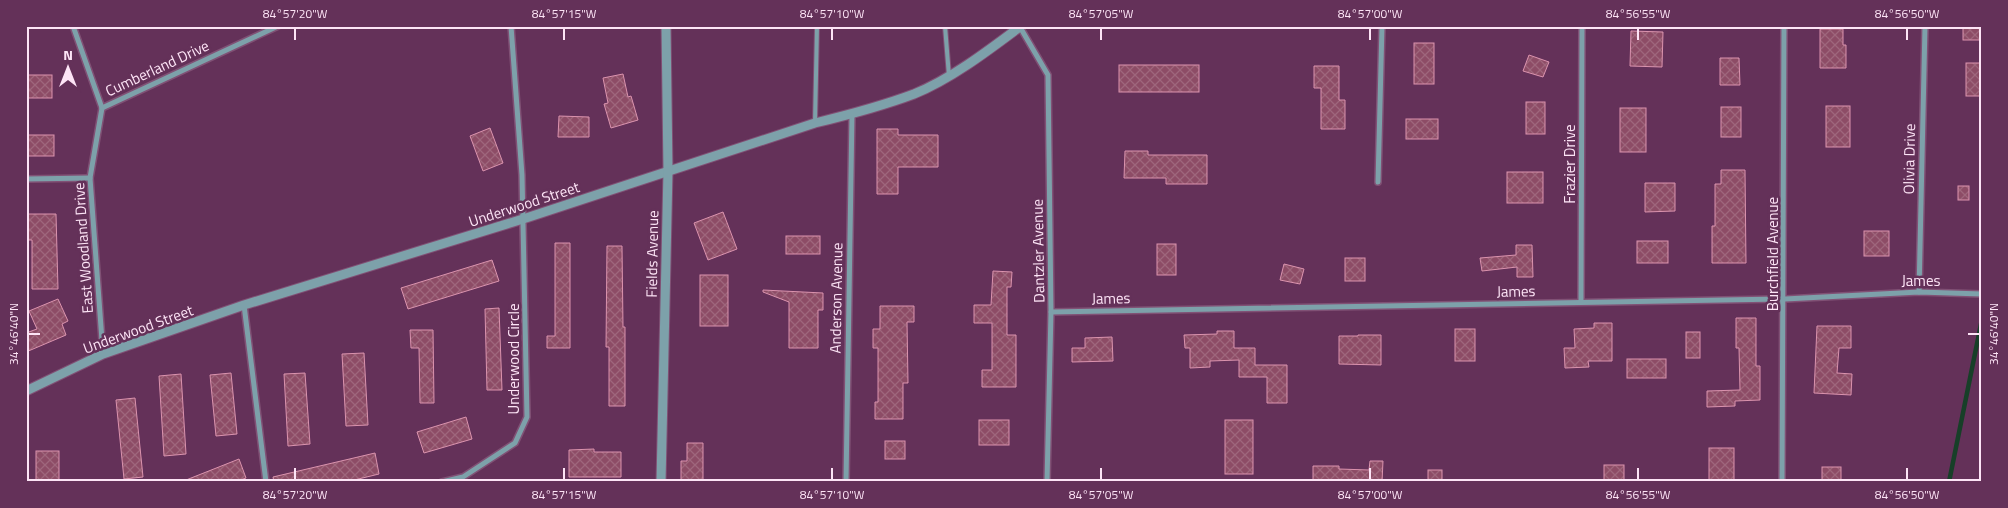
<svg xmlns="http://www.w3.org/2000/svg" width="2008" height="508" viewBox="0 0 2008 508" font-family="'Titillium Web',sans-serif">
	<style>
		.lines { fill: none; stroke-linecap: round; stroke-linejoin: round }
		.stream { stroke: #173f28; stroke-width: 4.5 }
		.building { fill: url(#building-cross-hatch); stroke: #db93ae }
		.service-casing { stroke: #805175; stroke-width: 6 }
		.minor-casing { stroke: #805175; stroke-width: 8 }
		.tertiary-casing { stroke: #805175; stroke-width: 11 }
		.service { stroke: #7da1aa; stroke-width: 4 }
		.minor { stroke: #7da1aa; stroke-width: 5 }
		.tertiary { stroke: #7da1aa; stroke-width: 9 }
		.ticks { fill: none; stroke: #fde4f6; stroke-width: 2 }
		.labels { text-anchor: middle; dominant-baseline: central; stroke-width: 5; stroke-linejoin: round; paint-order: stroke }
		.street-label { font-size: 15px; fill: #fde4f6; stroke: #643159 }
		.neatline { fill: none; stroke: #fde4f6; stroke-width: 2 }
		.ticks-label { font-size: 12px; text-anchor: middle; fill: #fde4f6 }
	</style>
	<defs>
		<pattern id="building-cross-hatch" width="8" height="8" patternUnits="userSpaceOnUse" patternTransform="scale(1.25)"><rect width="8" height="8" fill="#8d4c66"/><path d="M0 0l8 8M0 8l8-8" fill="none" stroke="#9e667c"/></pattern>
	</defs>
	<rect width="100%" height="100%" fill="#643159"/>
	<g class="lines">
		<polyline class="stream" points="1949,482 1982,319"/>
	</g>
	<g class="building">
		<rect x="1963" y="26" width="19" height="14"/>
		<polygon points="1820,29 1843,29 1843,45 1846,45 1846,68 1820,68"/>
		<polygon points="1631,31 1663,32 1662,67 1630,66"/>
		<rect x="1414" y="43" width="20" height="41"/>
		<polygon points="1529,55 1549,62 1543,77 1523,71"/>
		<polygon points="1720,58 1739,58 1740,85 1720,85"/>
		<rect x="1966" y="63" width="16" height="33"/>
		<rect x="1119" y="65" width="80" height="27"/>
		<polygon points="1314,66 1339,66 1339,100 1345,100 1345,129 1321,129 1321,88 1314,88"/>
		<polygon points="623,74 628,97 631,96 638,120 611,128 604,104 608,103 603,78"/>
		<rect x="26" y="75" width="26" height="23"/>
		<rect x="1526" y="102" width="19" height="32"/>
		<rect x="1826" y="106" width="24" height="41"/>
		<rect x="1721" y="107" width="20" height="30"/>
		<rect x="1620" y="108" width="26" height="44"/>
		<polygon points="559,116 589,117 589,137 558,137"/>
		<rect x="1406" y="119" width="32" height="20"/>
		<polygon points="490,128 503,163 483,171 470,136"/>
		<polygon points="877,129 898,129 898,135 938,135 938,167 898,167 898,194 877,194"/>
		<rect x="26" y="135" width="28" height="21"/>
		<polygon points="1125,151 1148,151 1148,155 1207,155 1207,184 1166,184 1166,178 1124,178"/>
		<polygon points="1721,170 1745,170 1746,263 1712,263 1712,226 1715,226 1715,184 1721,184"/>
		<rect x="1507" y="172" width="36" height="31"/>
		<polygon points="1645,183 1675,183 1675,211 1645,212"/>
		<rect x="1958" y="186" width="11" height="14"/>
		<polygon points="723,212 737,249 708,260 694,223"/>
		<polygon points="28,214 56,214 58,289 32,289 32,240 28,240"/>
		<rect x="1864" y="231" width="25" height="25"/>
		<rect x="786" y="236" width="34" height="18"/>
		<rect x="1637" y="241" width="31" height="22"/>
		<polygon points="555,243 570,243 570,348 547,348 547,336 555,336"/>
		<rect x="1157" y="244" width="19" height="31"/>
		<polygon points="1516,245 1532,245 1533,277 1517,277 1517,267 1482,271 1480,258 1516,255"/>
		<polygon points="607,246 622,246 623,327 625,327 625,406 609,406 609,347 606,347"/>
		<rect x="1345" y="258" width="20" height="23"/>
		<polygon points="492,260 499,281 408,309 401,288"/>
		<polygon points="1284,264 1304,269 1300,284 1280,280"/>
		<polygon points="993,271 1012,272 1011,287 1007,287 1007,335 1016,335 1016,387 982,387 982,370 992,370 992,323 974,323 974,305 991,305"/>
		<rect x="700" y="275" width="28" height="51"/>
		<polygon points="763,290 823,293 823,310 818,310 818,348 789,348 789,302 763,292"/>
		<polygon points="58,299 68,321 62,324 66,335 26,352 26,333 37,329 29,311"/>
		<polygon points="880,306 914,306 914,322 907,322 908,383 903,383 903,419 875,419 875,402 878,402 878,348 873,348 873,329 880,329"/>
		<polygon points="499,308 502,390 487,390 485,309"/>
		<polygon points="1736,318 1756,318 1756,366 1760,366 1760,400 1735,401 1735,406 1707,407 1707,391 1740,390 1739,348 1736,348"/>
		<polygon points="1594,323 1612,323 1612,361 1588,361 1589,367 1565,368 1564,348 1575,348 1574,329 1594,328"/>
		<polygon points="1817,326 1851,326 1851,348 1839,348 1837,373 1852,374 1851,395 1814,393"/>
		<rect x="1455" y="329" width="20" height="32"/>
		<polygon points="410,330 433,330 434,403 420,403 419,348 411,348"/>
		<polygon points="1217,331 1234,331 1234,348 1255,348 1255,365 1287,365 1287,403 1267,403 1267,377 1239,377 1239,360 1210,361 1210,367 1190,368 1190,348 1185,348 1184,335 1217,334"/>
		<rect x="1686" y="332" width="14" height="26"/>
		<polygon points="1358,335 1381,335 1381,365 1339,364 1339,336 1358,336"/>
		<polygon points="1112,337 1113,361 1072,362 1072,348 1085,348 1085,338"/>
		<polygon points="364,353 368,425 346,426 342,354"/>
		<rect x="1627" y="359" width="39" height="19"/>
		<polygon points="231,373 237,434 216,436 210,375"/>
		<polygon points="305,373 310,444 288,446 284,374"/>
		<polygon points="181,374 186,454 164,456 159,376"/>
		<polygon points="135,398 143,477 124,479 116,400"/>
		<polygon points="466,417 472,439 424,453 417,432"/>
		<rect x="979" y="420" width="30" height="25"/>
		<rect x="1225" y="420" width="28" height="54"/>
		<rect x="885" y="441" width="20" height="18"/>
		<polygon points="687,443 703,443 703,481 681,481 681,461 687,461"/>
		<rect x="1709" y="448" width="25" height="32"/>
		<polygon points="594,449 594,452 621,452 621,477 569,477 569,450"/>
		<rect x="36" y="451" width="23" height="31"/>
		<polygon points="375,453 379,474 346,482 274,482 273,477"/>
		<polygon points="239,459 246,478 235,482 181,482"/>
		<polygon points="1370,461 1383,461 1382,482 1313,482 1313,466 1339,466 1339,469 1369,470"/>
		<rect x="1604" y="465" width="20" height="17"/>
		<rect x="1822" y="467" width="19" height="15"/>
		<rect x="1428" y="470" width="14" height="12"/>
	</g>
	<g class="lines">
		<defs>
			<g id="service">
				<polyline points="945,26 949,76"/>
				<polyline points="815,123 817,26"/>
			</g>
			<g id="minor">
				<polyline points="73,26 102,108 90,178 103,354"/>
				<polyline points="1020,27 1048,75 1051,312 1047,482"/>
				<polyline points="102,108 278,26"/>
				<polyline points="26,179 90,178"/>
				<polyline points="1378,182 1382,26"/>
				<polyline points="1919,292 1925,26"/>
				<polyline points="1581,302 1582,26"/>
				<polyline points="244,305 266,482"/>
				<polyline points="1051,312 1785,299 1919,292 1982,294"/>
				<polyline points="442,482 463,477 515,443 527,417 522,175 511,26"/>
				<polyline points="846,482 852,114"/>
				<polyline points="1782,482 1784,26"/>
			</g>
			<g id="tertiary">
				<path d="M26,391l77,-37 141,-49 279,-86 292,-96c33,-8 67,-17 99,-29 37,-15 75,-44 107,-68"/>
				<polyline points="661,482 668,171 666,26"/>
			</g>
		</defs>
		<use href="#service" class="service-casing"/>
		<use href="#minor" class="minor-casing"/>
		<use href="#tertiary" class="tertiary-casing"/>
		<use href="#service" class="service"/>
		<use href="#minor" class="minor"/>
		<use href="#tertiary" class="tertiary"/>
	</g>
	<path class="ticks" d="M295,28v12M564,28v12M832,28v12M1101,28v12M1370,28v12M1638,28v12M1907,28v12M28,334h12M1968,334h12M295,468v12M564,468v12M832,468v12M1101,468v12M1370,468v12M1638,468v12M1907,468v12"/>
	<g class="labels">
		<g class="street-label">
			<text transform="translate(157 68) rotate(-25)">Cumberland Drive</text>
			<text transform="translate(1909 159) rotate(-89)">Olivia Drive</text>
			<text transform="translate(1569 164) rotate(-90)">Frazier Drive</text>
			<text transform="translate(524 204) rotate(-18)">Underwood Street</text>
			<text transform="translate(83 248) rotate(-94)">East Woodland Drive</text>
			<text transform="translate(1038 251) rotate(-91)">Dantzler Avenue</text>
			<text transform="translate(652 254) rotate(-89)">Fields Avenue</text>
			<text transform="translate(1772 254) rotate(-90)">Burchfield Avenue</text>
			<text x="1921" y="280">James</text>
			<text transform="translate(1516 291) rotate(-1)">James</text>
			<text transform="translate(836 298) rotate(-89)">Anderson Avenue</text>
			<text transform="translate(1111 298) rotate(-1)">James</text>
			<text transform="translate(138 329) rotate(-20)">Underwood Street</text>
			<text transform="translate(513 359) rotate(-90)">Underwood Circle</text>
		</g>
	</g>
	<rect width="2008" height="508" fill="none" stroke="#643159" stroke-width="55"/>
	<g transform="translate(68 68)" stroke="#643159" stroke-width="4" paint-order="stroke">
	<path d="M0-4L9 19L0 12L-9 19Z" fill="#fde4f6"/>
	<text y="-8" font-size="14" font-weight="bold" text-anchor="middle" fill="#fde4f6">N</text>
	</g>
	<rect x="28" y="28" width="1952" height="452" class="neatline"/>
	<g class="ticks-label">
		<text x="295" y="18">84°57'20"W</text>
		<text x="564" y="18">84°57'15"W</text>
		<text x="832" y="18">84°57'10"W</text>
		<text x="1101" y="18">84°57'05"W</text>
		<text x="1370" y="18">84°57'00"W</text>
		<text x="1638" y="18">84°56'55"W</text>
		<text x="1907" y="18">84°56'50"W</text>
		<text transform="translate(14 334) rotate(-90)" y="4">34°46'40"N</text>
		<text transform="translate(1994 334) rotate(-90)" y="4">34°46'40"N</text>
		<text x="295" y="499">84°57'20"W</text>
		<text x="564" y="499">84°57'15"W</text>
		<text x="832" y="499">84°57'10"W</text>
		<text x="1101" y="499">84°57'05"W</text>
		<text x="1370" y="499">84°57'00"W</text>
		<text x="1638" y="499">84°56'55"W</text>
		<text x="1907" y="499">84°56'50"W</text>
	</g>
</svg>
